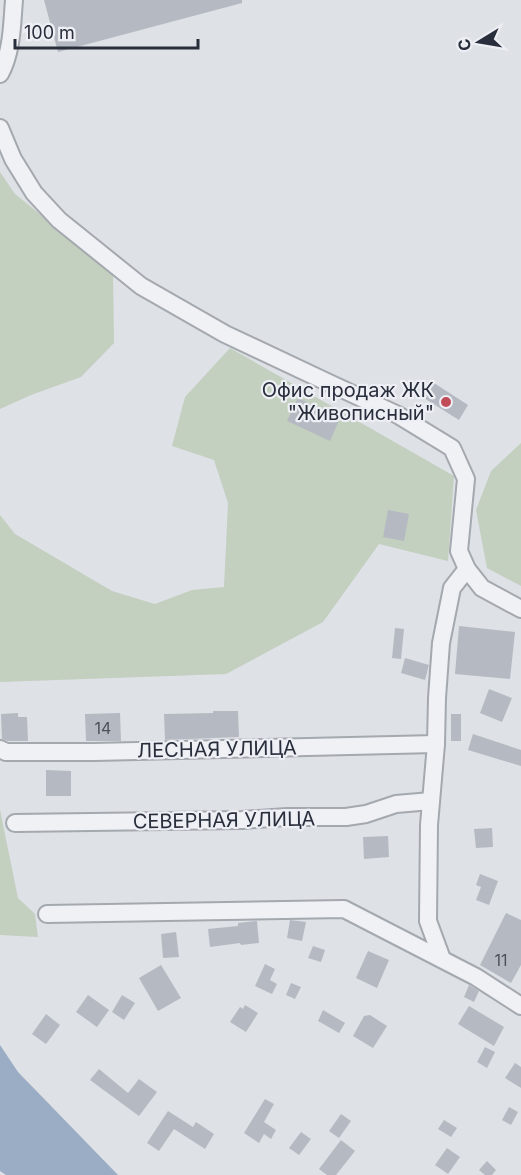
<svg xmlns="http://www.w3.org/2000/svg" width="521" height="1175" viewBox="0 0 521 1175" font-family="Inter,sans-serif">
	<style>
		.green { fill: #c3cfbf }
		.water { fill: #9badc4 }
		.building { fill: #b5bac2 }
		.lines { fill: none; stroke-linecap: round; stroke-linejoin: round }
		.minor-casing { stroke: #a4a8af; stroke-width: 20 }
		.minor { stroke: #f0f1f5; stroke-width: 16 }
		.poi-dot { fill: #c24b58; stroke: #edeff4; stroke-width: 2 }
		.labels { text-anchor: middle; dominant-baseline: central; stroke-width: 4.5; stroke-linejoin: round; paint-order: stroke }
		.number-label { font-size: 16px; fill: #4b515d }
		.poi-label { font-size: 20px; fill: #282e3b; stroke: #edeff4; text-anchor: end }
		.street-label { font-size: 20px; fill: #282e3b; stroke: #edeff4 }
	</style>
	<rect width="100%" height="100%" fill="#dee1e6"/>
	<g class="green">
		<polygon points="0,172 15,194 113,273 114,343 81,377 31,395 0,409"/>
		<polygon points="230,348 454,476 448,561 379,544 323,622 226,674 0,682 0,515 15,534 112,591 155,604 192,590 224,587 228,503 214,460 172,446 185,397"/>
		<polygon points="521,443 521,586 487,568 476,510 491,471"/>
		<polygon points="0,810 18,898 35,914 38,937 0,935"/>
	</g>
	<polygon class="water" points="0,1045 18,1072 118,1175 6,1175 0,1171"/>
	<g class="building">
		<polygon points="44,0 242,0 242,3 58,52"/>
		<polygon points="434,383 468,405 459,420 424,398"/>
		<polygon points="298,398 340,418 330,441 287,421"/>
		<polygon points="388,510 409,514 404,541 383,537"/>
		<polygon points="459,626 515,632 510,679 455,674"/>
		<polygon points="395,628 404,629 401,659 392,658"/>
		<polygon points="405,658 429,665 425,680 401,673"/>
		<polygon points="489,689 512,698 502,722 480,713"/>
		<polygon points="213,711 238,711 239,737 165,740 164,714 213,713"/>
		<polygon points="18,713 18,717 27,717 28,741 8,741 2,739 1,714"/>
		<polygon points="120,713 121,741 86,741 85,714"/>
		<rect x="451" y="714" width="10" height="27"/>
		<polygon points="473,734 521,750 521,766 468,750"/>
		<polygon points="46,770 71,771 71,796 46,796"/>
		<polygon points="492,828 493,847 476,848 474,829"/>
		<polygon points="388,836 389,857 364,859 363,837"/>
		<polygon points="480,874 498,881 489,905 476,900 481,887 476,885"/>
		<polygon points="506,913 521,920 521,965 511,983 480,965"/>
		<polygon points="290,920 306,922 302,941 287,938"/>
		<polygon points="257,921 259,943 241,945 240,943 210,947 208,929 238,926 238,923"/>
		<polygon points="176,932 179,957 163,958 161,934"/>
		<polygon points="313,946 325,950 321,962 308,958"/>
		<polygon points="368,951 389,960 377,988 356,978"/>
		<polygon points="265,964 275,969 270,980 277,984 272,994 255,986"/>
		<polygon points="161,965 181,998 158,1011 139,978"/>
		<polygon points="291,983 301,987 295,999 286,995"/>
		<polygon points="469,985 479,991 474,1002 464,997"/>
		<polygon points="88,995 109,1010 97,1027 76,1012"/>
		<polygon points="122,995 135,1003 124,1020 112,1012"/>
		<polygon points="245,1005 258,1013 246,1032 230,1022 240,1007 243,1009"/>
		<polygon points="469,1006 504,1027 494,1046 458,1024"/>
		<polygon points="323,1010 345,1023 339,1033 318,1021"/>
		<polygon points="46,1014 60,1025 46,1044 32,1034"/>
		<polygon points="370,1015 387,1026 373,1048 353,1036 364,1016"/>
		<polygon points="485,1047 495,1052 487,1068 477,1062"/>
		<polygon points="515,1063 521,1067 521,1088 505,1078"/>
		<polygon points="99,1069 128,1093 139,1079 157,1092 139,1116 90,1080"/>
		<polygon points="265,1099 274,1104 264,1122 276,1130 271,1139 264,1134 259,1143 244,1133"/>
		<polygon points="509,1107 518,1112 511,1125 502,1120"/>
		<polygon points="168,1111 193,1127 196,1122 214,1134 205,1149 174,1129 159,1151 147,1143"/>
		<polygon points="341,1114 351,1121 339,1138 329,1131"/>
		<polygon points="444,1120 457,1128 451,1137 438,1129"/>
		<polygon points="301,1132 311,1139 299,1155 289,1148"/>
		<polygon points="341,1140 355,1151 336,1175 327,1175 319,1169"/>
		<polygon points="447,1148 460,1157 448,1174 435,1165"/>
		<polygon points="487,1161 496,1170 492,1175 485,1175 479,1170"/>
	</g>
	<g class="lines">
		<defs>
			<g id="minor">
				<path d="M0,74c12,-22 12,-49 14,-74"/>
				<polyline points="0,128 13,159 34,193 59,220 141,286 225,334 329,383 398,415 452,448 466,479 459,551 467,569 482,588 521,609"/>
				<polyline points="0,749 6,752 94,752 436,744"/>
				<polyline points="15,823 242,820 287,817 346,817 366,814 396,804 431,801"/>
				<polyline points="47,914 344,909 476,977 521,1006"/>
				<polyline points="442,959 428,921 429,825 436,744 437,698 441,643 452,588 467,569"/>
			</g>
		</defs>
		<use href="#minor" class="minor-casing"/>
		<use href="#minor" class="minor"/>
	</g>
	<circle class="poi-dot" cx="446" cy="402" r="6"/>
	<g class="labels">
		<g class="number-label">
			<text x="103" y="728">14</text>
			<text x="501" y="960">11</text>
		</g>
		<g class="poi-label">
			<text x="434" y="390">Офис продаж ЖК<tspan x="434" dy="23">"Живописный"</tspan></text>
		</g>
		<g class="street-label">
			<text transform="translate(217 749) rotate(-1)">ЛЕСНАЯ УЛИЦА</text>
			<text transform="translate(224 820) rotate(-1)">СЕВЕРНАЯ УЛИЦА</text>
		</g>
	</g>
	<g transform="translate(479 42) rotate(259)" stroke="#edeff4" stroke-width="4.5" paint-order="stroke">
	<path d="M0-4.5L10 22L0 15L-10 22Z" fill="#282e3b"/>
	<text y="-9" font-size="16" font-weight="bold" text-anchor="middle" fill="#282e3b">С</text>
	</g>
	<path d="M15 39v9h183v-9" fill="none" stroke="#282e3b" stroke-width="3"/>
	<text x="24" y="39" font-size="18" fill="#282e3b" stroke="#edeff4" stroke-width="4.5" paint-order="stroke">100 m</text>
</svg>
